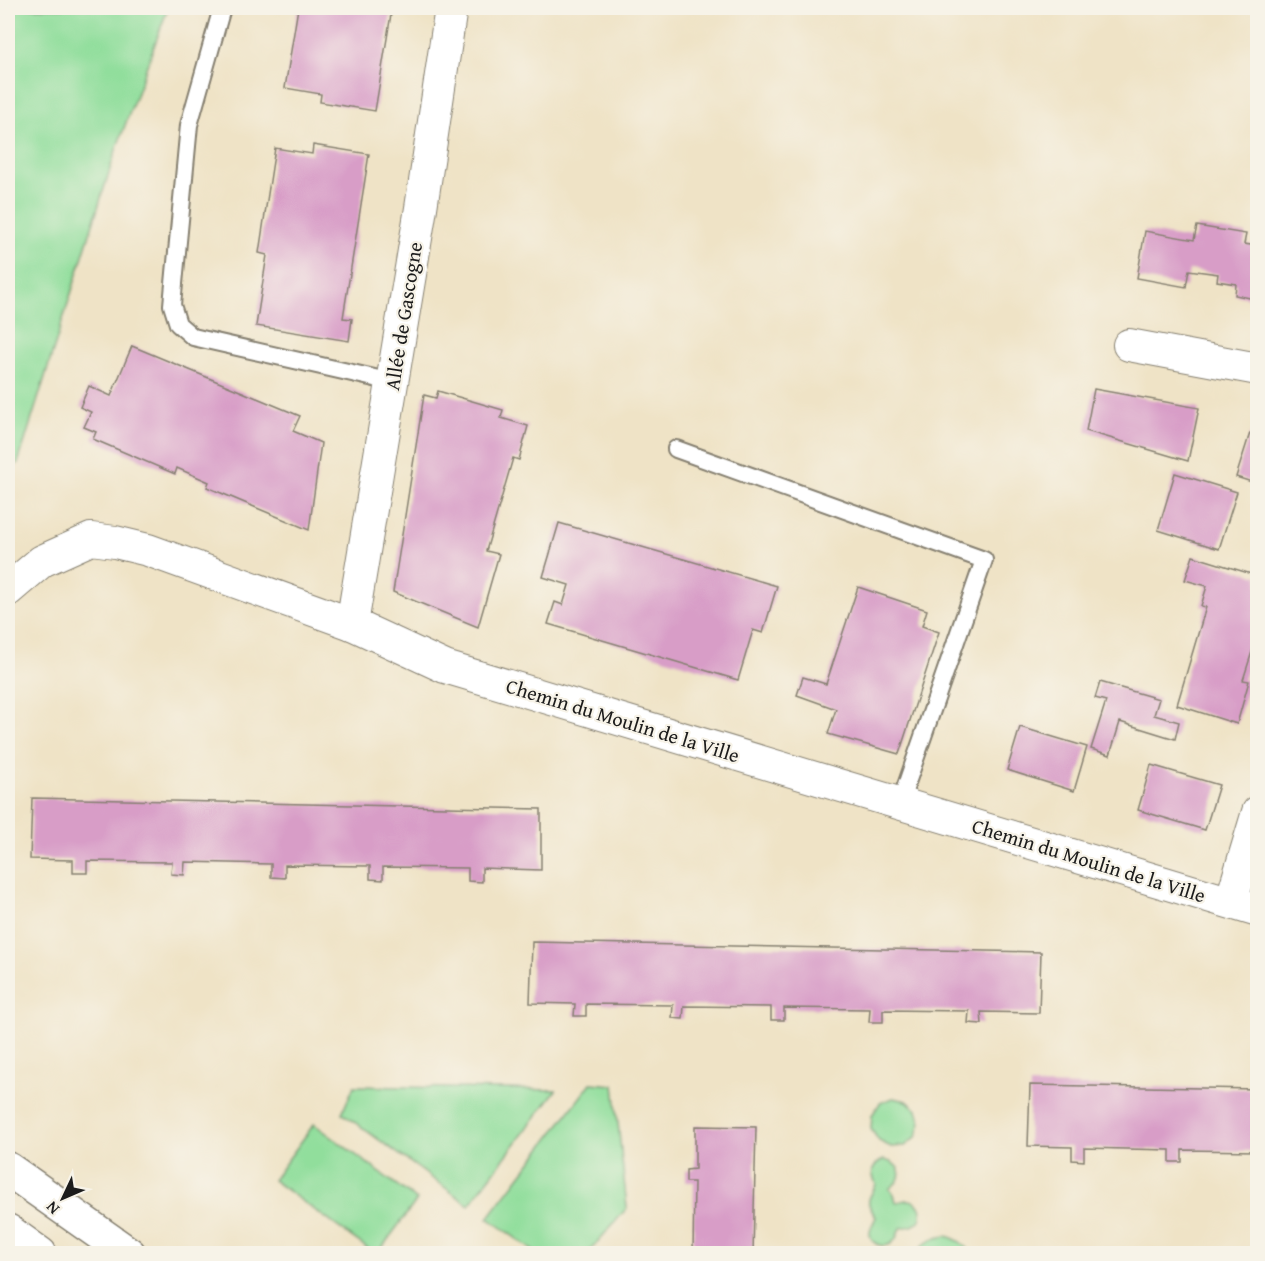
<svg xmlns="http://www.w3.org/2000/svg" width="1265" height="1261" viewBox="0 0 1265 1261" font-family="'Gentium Book Plus',serif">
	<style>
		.green { fill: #91de9c; stroke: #567d5c; stroke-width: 1.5 }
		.building { fill: #d89dc7 }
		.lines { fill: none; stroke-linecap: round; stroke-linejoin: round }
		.service-casing { stroke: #868071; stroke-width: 20 }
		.minor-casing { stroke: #868071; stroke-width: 34 }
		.primary-casing { stroke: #868071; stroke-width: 36 }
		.service { stroke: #fff; stroke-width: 16 }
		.minor { stroke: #fff; stroke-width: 32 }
		.primary { stroke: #fff; stroke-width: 33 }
		.labels { text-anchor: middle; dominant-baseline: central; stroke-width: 4.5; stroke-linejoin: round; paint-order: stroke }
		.street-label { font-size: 20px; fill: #1c1c1c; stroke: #f7f3e8 }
	</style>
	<rect width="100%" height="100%" fill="#f7f3e8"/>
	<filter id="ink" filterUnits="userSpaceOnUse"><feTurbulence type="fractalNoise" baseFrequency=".0167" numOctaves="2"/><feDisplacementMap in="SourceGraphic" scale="12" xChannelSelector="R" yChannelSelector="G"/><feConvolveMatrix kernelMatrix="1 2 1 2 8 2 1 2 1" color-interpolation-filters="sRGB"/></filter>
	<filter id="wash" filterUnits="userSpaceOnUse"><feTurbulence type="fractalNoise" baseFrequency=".008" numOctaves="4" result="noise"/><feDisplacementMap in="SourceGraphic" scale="24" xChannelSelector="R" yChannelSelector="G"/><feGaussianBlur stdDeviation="1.35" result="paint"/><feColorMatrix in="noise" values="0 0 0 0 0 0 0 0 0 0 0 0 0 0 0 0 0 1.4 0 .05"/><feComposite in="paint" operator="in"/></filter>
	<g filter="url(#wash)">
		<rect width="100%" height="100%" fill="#efe3c6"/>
		<g class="green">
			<polygon points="8,8 168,8 116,150 18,463 8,471"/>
			<polygon points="591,1083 614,1085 627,1208 588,1253 536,1253 488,1218"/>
			<polygon points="354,1086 556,1090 469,1205 342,1113"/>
			<polygon points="893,1098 907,1101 917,1110 921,1123 916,1137 905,1146 891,1147 879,1141 871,1129 872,1115 880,1103"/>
			<polygon points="314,1124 417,1200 378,1253 374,1253 273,1180"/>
			<path d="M884,1160c10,2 21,10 13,22 -2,2 -5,4 -8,7l5,5 2,8c5,0 9,-3 14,-2 12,2 16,20 4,25 -3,2 -10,2 -14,3 -2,4 -3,10 -6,13 -7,8 -22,5 -24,-6 -1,-6 4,-13 6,-18 -13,-18 -6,-17 0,-33 -6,-12 -5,-19 8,-24z"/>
			<path d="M947,1236c11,4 17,7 23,17h-52c6,-12 16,-16 29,-17z"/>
		</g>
		<g id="blocks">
			<g class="building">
				<polygon points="298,8 392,8 375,111 320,102 321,94 285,88"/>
				<polygon points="313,145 369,154 343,318 352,319 349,341 256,326 267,255 259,253 275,148 312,154"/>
				<polygon points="1197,226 1246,234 1244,244 1258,246 1258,294 1255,294 1255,299 1235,295 1236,284 1217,281 1218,274 1189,270 1186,287 1137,278 1145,231 1194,240"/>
				<polygon points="132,346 300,416 293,431 321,443 309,530 207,487 209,482 177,468 175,474 93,439 96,432 84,427 91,412 80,407 89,386 111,396"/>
				<polygon points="1094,389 1199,408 1188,461 1086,431"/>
				<polygon points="438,391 503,410 501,418 528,426 519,460 513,458 486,551 499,554 478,627 393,592 424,395 436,398"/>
				<polygon points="1250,433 1258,435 1258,484 1236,477"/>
				<polygon points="1175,473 1237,492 1219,549 1158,530"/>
				<polygon points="559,523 777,586 763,633 753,630 738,680 548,624 555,602 563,605 569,585 543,577"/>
				<polygon points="1193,556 1258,576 1258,633 1243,680 1249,681 1237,724 1177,705 1206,607 1201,606 1207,586 1185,580"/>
				<polygon points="858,587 927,610 922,626 939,632 899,754 828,734 836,709 797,695 803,677 826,684"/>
				<polygon points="1100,682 1159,699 1154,715 1179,722 1175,739 1120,722 1110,755 1091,749 1106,701 1095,698"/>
				<polygon points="1020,727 1087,747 1074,791 1007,770"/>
				<polygon points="1151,765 1219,785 1205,830 1138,810"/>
				<polygon points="32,798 541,809 541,870 482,868 482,882 468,881 468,868 383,867 383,880 370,879 370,866 285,865 285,878 271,877 271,864 185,862 184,875 171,874 172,862 87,861 87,873 73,873 73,860 30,859"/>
				<polygon points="532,942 1041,952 1039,1013 981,1012 982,1024 968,1023 969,1011 883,1010 883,1022 869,1022 870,1009 784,1008 784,1020 771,1020 771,1007 684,1006 683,1019 672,1018 673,1005 586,1004 586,1016 574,1016 575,1004 530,1003"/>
				<polygon points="1030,1085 1258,1089 1258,1151 1182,1150 1182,1162 1170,1162 1170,1150 1084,1148 1084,1161 1072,1160 1072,1147 1028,1146"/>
				<polygon points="695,1126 756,1127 753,1254 693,1254 694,1182 686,1182 686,1170 695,1169"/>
			</g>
		</g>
	</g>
	<g filter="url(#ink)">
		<use href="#blocks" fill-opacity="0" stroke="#868071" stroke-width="1.5"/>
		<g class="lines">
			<defs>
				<g id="service">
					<polyline points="222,8 189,125 172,305 178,324 193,337 392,382"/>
					<polyline points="676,449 984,560 900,803"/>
				</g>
				<g id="minor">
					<polyline points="1129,345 1258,369"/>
					<polyline points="8,590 42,561 91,539 115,542 148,550 352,624 445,667 1258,911"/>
					<polyline points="352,624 421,208 451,8"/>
					<polyline points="1231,902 1258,812"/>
				</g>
				<g id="primary">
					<polyline points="8,1169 129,1254"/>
					<polyline points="8,1231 40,1254"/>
				</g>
			</defs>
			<use href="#service" class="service-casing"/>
			<use href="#minor" class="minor-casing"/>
			<use href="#primary" class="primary-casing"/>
			<use href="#service" class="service"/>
			<use href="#minor" class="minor"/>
			<use href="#primary" class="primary"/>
		</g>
	</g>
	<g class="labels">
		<g class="street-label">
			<text transform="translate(403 316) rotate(-81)">Allée de Gascogne</text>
			<text transform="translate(623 720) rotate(17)">Chemin du Moulin de la Ville</text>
			<text transform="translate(1089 860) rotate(17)">Chemin du Moulin de la Ville</text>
		</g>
	</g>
	<rect width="1265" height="1261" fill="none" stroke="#f7f3e8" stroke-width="30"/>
	<g transform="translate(63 1198) rotate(226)" stroke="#f7f3e8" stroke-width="4.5" paint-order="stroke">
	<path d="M0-4.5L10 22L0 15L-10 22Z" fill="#1c1c1c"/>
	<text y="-9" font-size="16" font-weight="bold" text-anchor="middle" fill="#1c1c1c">N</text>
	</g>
</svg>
